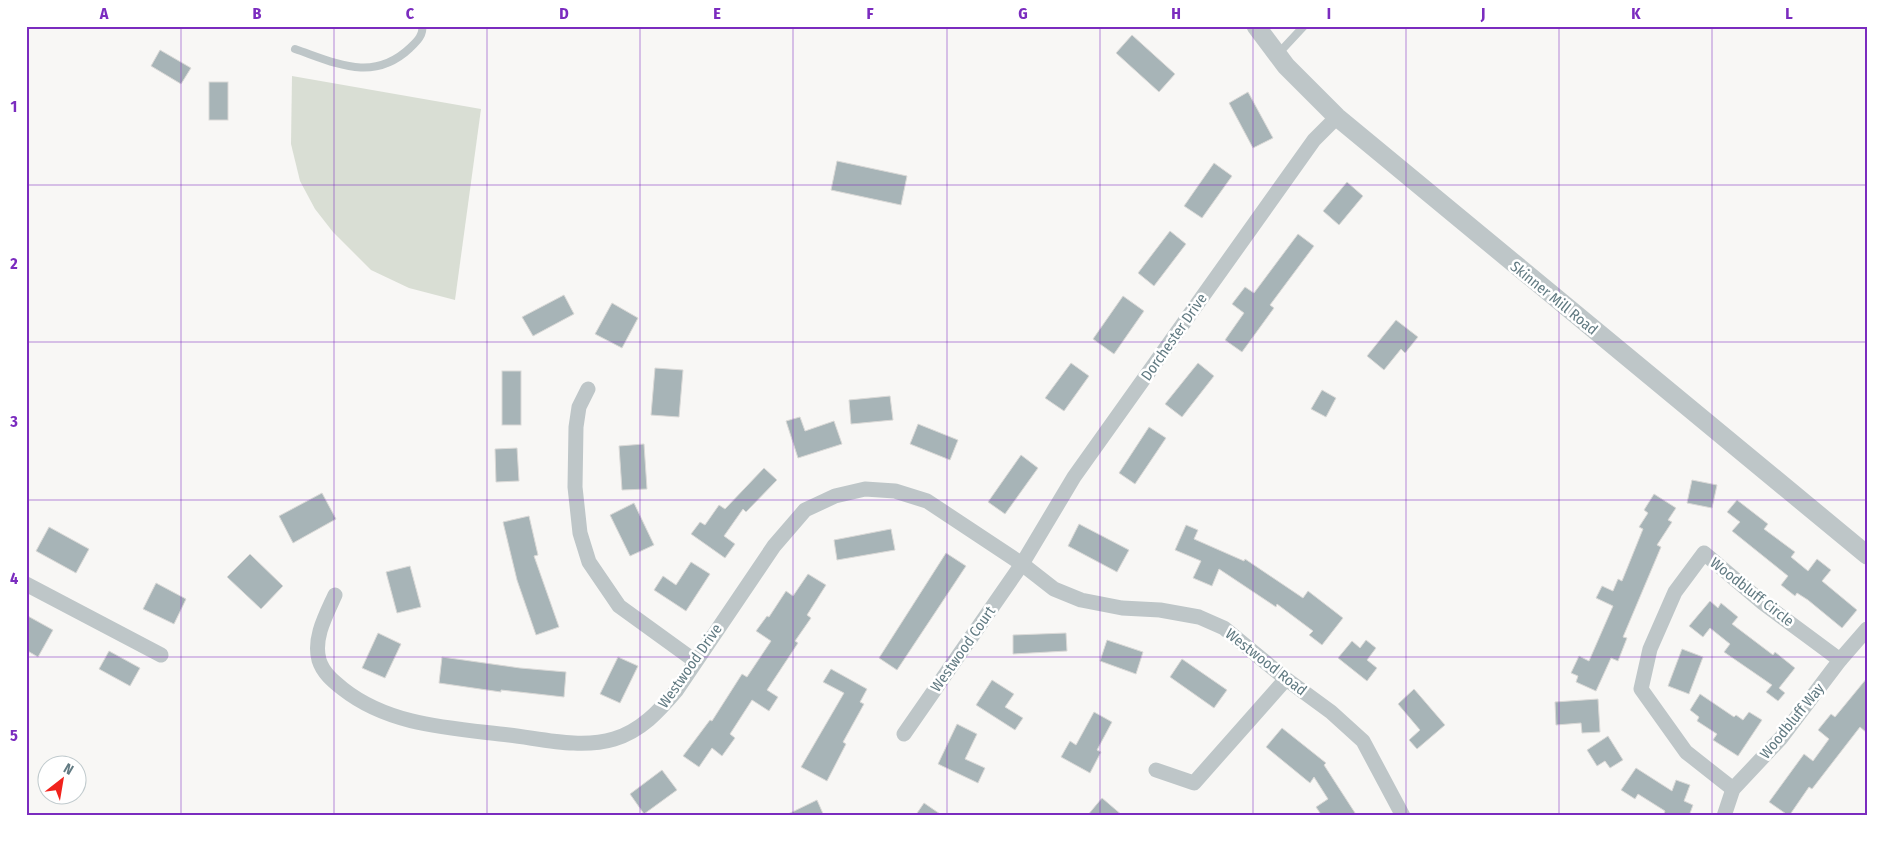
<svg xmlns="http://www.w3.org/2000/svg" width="1893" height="842" viewBox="0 0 1893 842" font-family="'Fira Sans Condensed',sans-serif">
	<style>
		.green { fill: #d9ded4 }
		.building { fill: #a7b4b7; stroke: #dad9d7 }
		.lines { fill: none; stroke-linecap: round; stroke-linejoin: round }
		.service { stroke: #bec6c8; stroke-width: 8 }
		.minor { stroke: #bec6c8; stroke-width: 15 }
		.tertiary { stroke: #bec6c8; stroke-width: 19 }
		.grid { fill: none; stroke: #7b2cbf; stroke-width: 1; stroke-opacity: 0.55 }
		.labels { text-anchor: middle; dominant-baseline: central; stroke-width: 5; stroke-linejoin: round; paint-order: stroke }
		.street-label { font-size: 15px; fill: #617a82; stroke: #fff }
		.neatline { fill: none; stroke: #7b2cbf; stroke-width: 2 }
		.grid-label { font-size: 16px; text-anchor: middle; font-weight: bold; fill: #7b2cbf }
	</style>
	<rect width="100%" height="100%" fill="#f8f7f5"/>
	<polygon class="green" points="292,76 481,109 455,300 409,288 371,270 333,232 315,209 300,181 291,144"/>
	<g class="building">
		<polygon points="1132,35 1175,74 1159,92 1116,53"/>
		<polygon points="160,50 191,68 181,84 151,66"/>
		<rect x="209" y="82" width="19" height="38"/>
		<polygon points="1248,92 1273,138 1253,148 1229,103"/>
		<polygon points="837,161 907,176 901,205 831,190"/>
		<polygon points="1214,163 1232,176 1202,218 1184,206"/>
		<polygon points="1347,182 1363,196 1339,225 1323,211"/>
		<polygon points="1170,231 1186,244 1154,286 1138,273"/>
		<polygon points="1298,234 1314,246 1270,305 1274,308 1242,352 1225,340 1244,313 1232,304 1245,287 1254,293"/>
		<polygon points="564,295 574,314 533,336 522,317"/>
		<polygon points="1123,296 1144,311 1114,354 1093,339"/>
		<polygon points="612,303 638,318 622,348 595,334"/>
		<polygon points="1396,320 1418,337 1405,353 1401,349 1384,370 1367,356"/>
		<polygon points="1071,363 1089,376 1064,411 1045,398"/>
		<polygon points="1198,363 1214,376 1182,417 1165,404"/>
		<polygon points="655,368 683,370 679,417 651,415"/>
		<rect x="502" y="371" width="19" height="54"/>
		<polygon points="1322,390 1336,398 1326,417 1311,409"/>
		<polygon points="890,396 893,420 851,424 849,400"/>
		<polygon points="800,417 805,431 834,421 842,444 798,458 786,421"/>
		<polygon points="918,424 958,440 950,460 910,444"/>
		<polygon points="1149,427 1166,438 1135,484 1119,473"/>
		<polygon points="644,444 647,489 622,490 619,446"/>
		<polygon points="517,448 519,481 496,482 495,449"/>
		<polygon points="1021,455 1038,468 1005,514 988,502"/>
		<polygon points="764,468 777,480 746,512 743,509 724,536 735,544 725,558 691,534 700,522 705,525 719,505 725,509"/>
		<polygon points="1692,480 1717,485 1712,508 1687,503"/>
		<polygon points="322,493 336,519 293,543 279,516"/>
		<polygon points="1654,494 1676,508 1668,520 1672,522 1657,545 1661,547 1623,637 1627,638 1618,661 1611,658 1596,691 1576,682 1578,676 1571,673 1579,656 1589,661 1613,606 1596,598 1602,586 1613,591 1618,579 1622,581 1643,529 1639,527 1648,513 1644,510"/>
		<polygon points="1737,500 1768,524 1764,529 1795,552 1791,557 1808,571 1817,559 1831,570 1822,581 1857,610 1842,628 1808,600 1797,593 1795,596 1781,585 1788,576 1732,531 1740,522 1727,512"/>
		<polygon points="634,503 654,545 630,556 610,515"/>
		<polygon points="529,516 538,555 534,556 559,627 536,635 517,580 503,522"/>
		<polygon points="1079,524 1129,550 1117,572 1068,546"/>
		<polygon points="1186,525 1198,530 1194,539 1244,561 1245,559 1303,598 1308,591 1343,618 1322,645 1309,635 1313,631 1277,604 1276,607 1219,569 1212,586 1193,578 1201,561 1175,550"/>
		<polygon points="49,527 89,549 76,573 36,551"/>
		<polygon points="891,529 895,550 837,560 834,540"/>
		<polygon points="946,553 966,566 897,670 879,658"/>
		<polygon points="250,554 283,586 261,609 227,577"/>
		<polygon points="691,562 710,574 686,611 654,590 663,576 676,585"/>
		<polygon points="410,566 421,607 397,613 386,572"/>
		<polygon points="808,574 826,585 807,615 811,618 795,641 798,643 767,690 778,697 769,711 752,700 730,734 735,738 722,756 712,748 699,767 683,756 710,720 712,721 742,674 747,677 771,641 756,631 767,616 769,617 786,591 793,596"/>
		<polygon points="156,583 186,599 174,624 143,609"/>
		<polygon points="1710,601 1718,608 1721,603 1738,617 1732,624 1773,655 1775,652 1795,668 1779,688 1785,693 1778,701 1766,692 1772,685 1724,652 1730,644 1710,628 1703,637 1689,626"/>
		<polygon points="26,615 53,630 38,657 26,650"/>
		<polygon points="378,633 401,644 385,678 362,668"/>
		<polygon points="1066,633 1067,651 1013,654 1013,635"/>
		<polygon points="1107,640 1143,652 1136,674 1100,661"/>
		<polygon points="1366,640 1376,648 1367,660 1377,668 1367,681 1338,658 1352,641 1360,648"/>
		<polygon points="1682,649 1703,657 1689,694 1668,686"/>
		<polygon points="109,651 140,668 130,686 99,669"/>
		<polygon points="442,657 520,668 566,672 564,697 501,690 501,692 439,683"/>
		<polygon points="618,657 638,666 620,703 600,694"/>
		<polygon points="1182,659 1227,690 1214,708 1170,677"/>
		<polygon points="831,669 867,689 860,702 864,704 843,742 846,744 827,781 801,767 844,693 823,682"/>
		<polygon points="1867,678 1867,733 1860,727 1812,789 1809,787 1789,816 1769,802 1804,754 1813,761 1829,739 1818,730 1831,714 1835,717"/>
		<polygon points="992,680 1014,694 1005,707 1023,718 1015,730 976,705"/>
		<polygon points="1414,689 1445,725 1417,749 1409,740 1420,730 1398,704"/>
		<polygon points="1700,694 1734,717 1736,715 1743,720 1749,712 1762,720 1738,756 1713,740 1717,734 1697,721 1699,717 1690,710"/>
		<polygon points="1598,699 1600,732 1582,733 1581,723 1556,725 1555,702"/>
		<polygon points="1094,712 1112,722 1097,750 1101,752 1090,773 1061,757 1070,741 1076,745"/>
		<polygon points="957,724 977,734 965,759 985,768 978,783 938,764"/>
		<polygon points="1282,728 1326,763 1324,765 1357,816 1322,816 1316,807 1328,799 1314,777 1310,783 1266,747"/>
		<polygon points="1608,736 1623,760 1610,768 1605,761 1597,766 1587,750"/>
		<polygon points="1636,768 1672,791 1676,780 1690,785 1684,801 1693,805 1689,816 1663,816 1665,811 1638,794 1635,799 1621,790"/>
		<polygon points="662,770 677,790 644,814 630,794"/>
		<polygon points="1102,798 1123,816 1087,816"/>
		<polygon points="817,800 824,816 784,816"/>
		<polygon points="924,803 943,816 915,816"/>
	</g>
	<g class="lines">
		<g class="service">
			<path d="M295,49c41,14 78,34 115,-1 6,-6 14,-13 12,-22"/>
			<polyline points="1277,55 1304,26"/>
		</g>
		<g class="minor">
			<polyline points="588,389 579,407 576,427 575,487 580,533 589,562 619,606 695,661"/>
			<polyline points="26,584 161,655"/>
			<path d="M335,595c-9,20 -22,43 -16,65 4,13 14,21 24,29 47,37 108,39 166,46 34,4 72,14 105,4 27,-8 45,-28 62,-48l98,-145 31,-36 30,-14 30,-7 30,2 32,10 95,63 32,25 27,11 41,8 38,2 39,7 25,11 62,51 45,33 32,29 40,75"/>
			<polyline points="904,734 1022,564 1074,477 1314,140 1337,117"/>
			<polyline points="1156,770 1194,783 1286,679"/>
			<polyline points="1733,789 1686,752 1641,689 1650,649 1675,592 1704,553 1763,603 1840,660"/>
			<polyline points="1724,816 1733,789 1781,738 1840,660 1867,629"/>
		</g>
		<polyline class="tertiary" points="1256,26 1286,66 1337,117 1867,555"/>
	</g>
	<path class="grid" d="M181,26v790M334,26v790M487,26v790M640,26v790M793,26v790M947,26v790M1100,26v790M1253,26v790M1406,26v790M1559,26v790M1712,26v790M26,185h1841M26,342h1841M26,500h1841M26,657h1841"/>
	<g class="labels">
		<g class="street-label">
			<text transform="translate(1554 298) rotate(39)">Skinner Mill Road</text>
			<text transform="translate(1174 337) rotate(-55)">Dorchester Drive</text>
			<text transform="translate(1752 592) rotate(38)">Woodbluff Circle</text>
			<text transform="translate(963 649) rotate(-55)">Westwood Court</text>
			<text transform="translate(1266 662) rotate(38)">Westwood Road</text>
			<text transform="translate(690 666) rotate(-55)">Westwood Drive</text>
			<text transform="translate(1792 721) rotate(-51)">Woodbluff Way</text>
		</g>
	</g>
	<rect width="1893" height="842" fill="none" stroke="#ffffff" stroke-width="55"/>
	<g transform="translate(62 780) rotate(31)"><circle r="24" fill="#ffffff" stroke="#c0cacd"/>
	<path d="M0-4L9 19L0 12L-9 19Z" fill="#f1221c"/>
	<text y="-8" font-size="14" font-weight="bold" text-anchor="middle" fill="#617a82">N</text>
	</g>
	<rect x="28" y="28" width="1838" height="786" class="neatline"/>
	<g class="grid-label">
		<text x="104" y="19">A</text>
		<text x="257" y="19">B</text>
		<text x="410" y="19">C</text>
		<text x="564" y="19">D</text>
		<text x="717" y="19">E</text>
		<text x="870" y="19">F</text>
		<text x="1023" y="19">G</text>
		<text x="1176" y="19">H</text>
		<text x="1329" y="19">I</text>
		<text x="1483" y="19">J</text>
		<text x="1636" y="19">K</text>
		<text x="1789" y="19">L</text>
		<text x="14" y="112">1</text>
		<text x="14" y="269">2</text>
		<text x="14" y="427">3</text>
		<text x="14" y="584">4</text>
		<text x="14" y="741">5</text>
	</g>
</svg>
